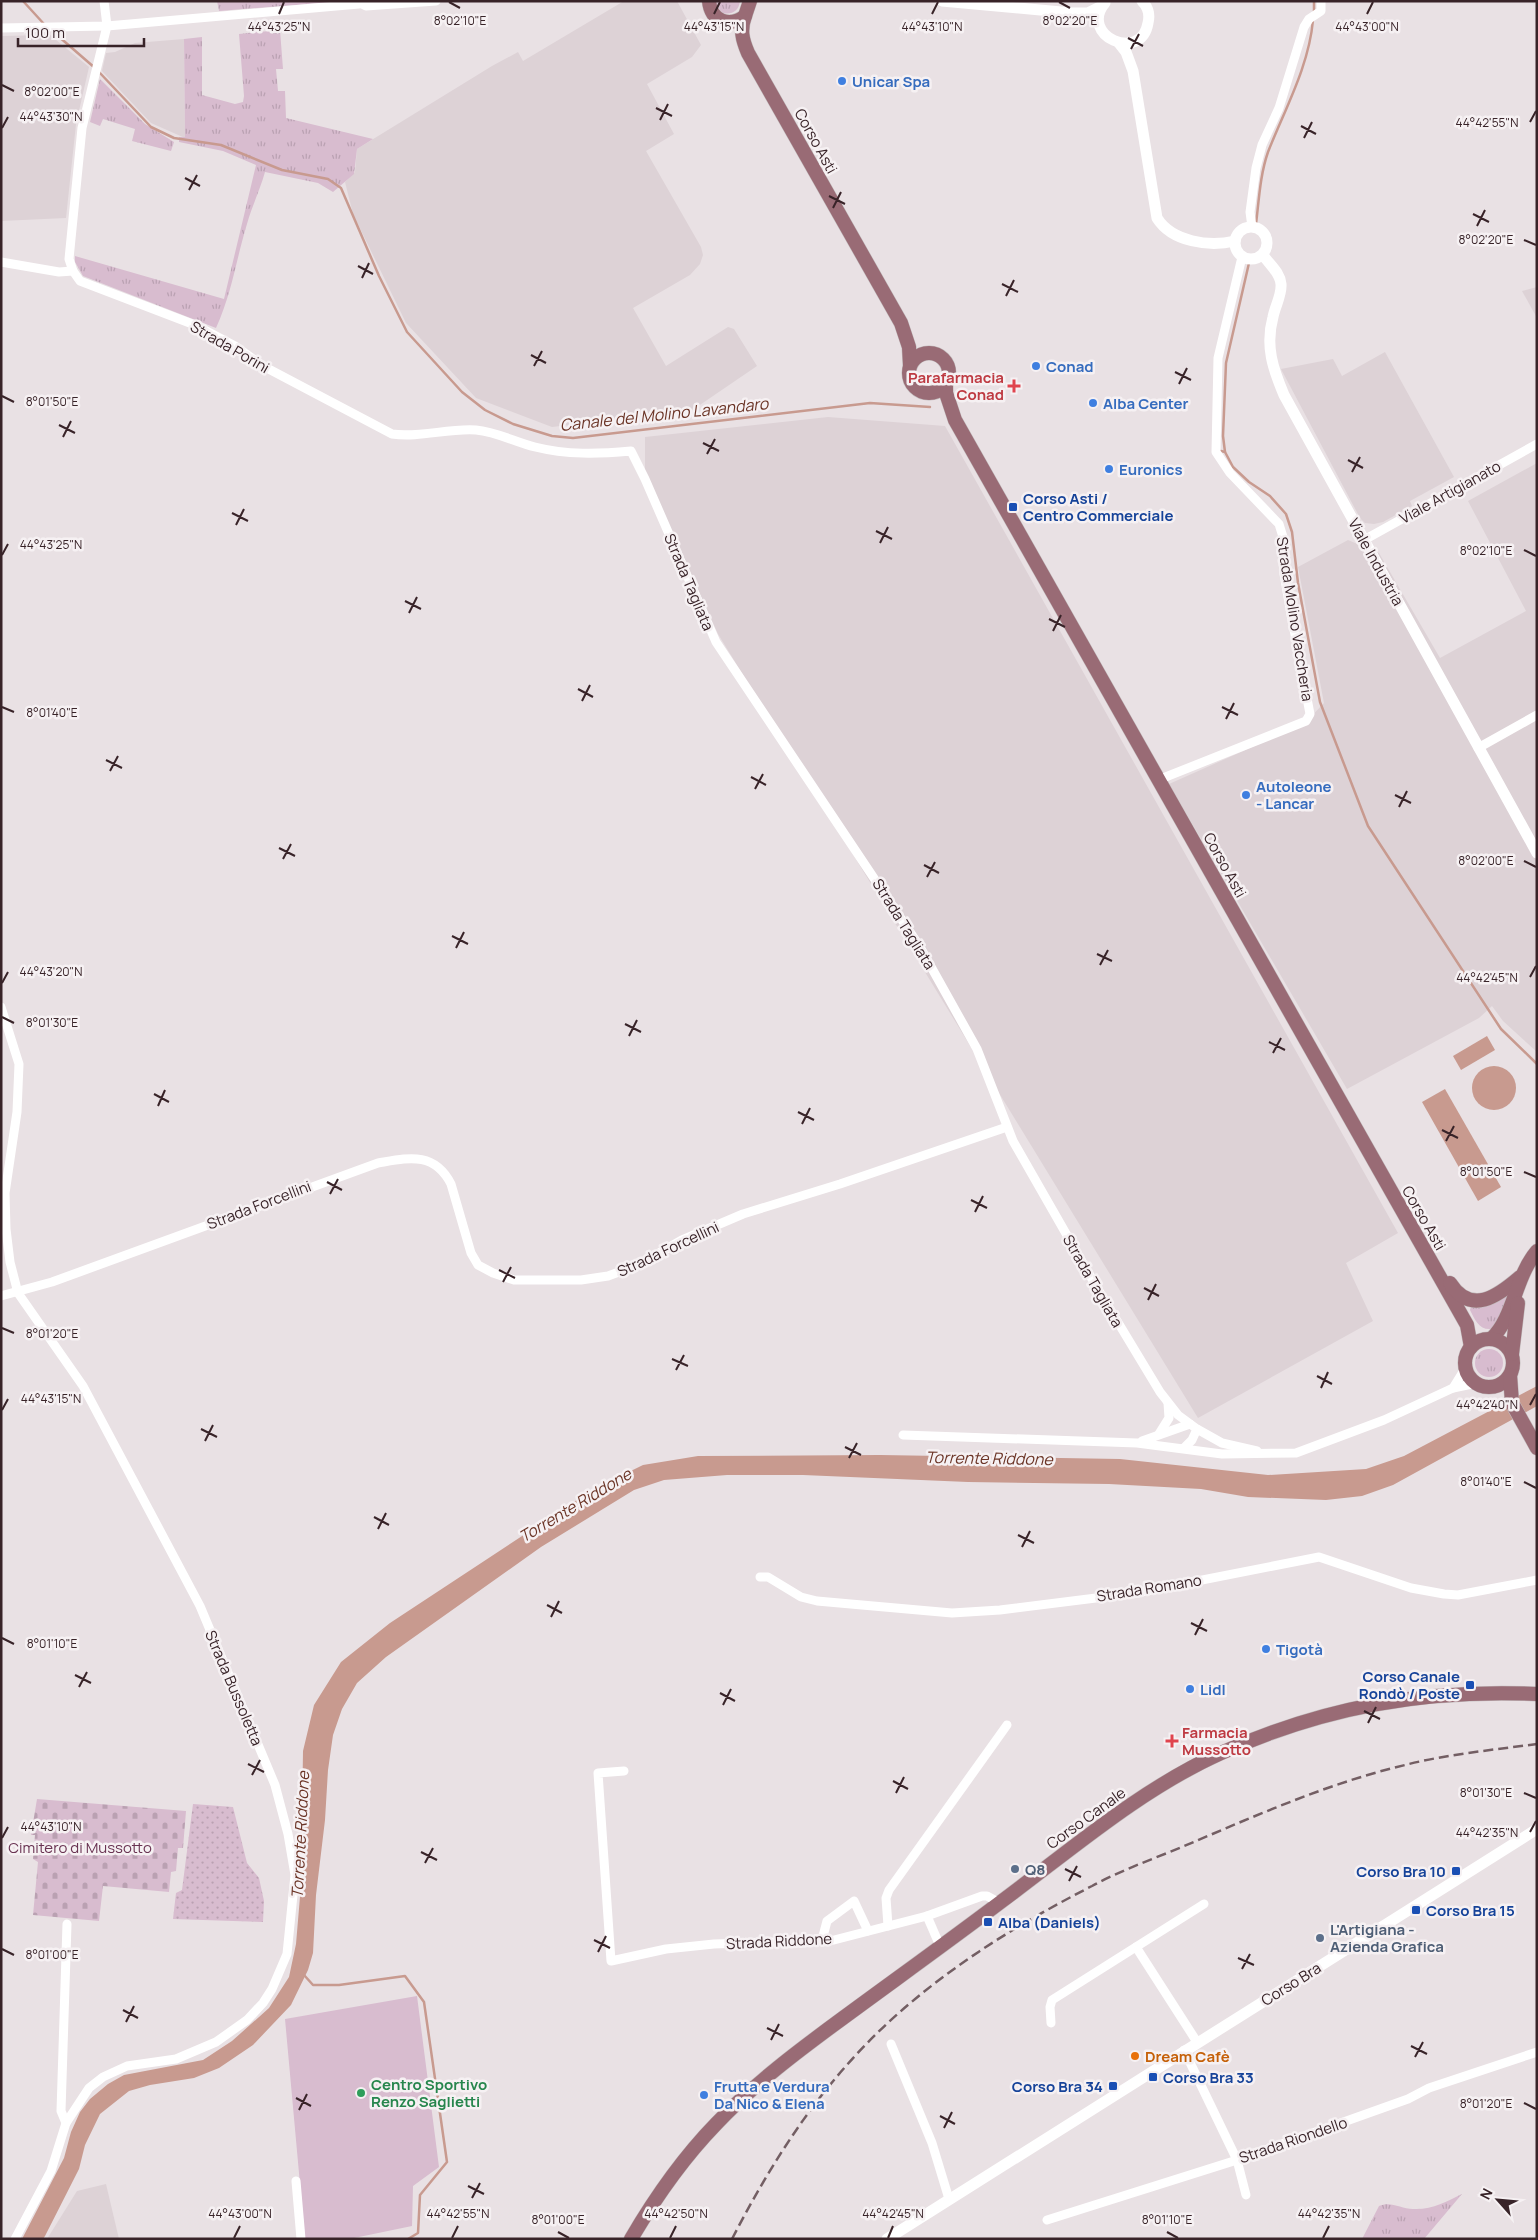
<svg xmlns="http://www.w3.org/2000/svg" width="1538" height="2240" viewBox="0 0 1538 2240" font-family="Manrope,sans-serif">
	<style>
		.built { fill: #ddd2d6 }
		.grass { fill: url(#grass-tufts) }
		.cemetery { fill: url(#cemetery-stones) }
		.park { fill: url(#park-dots) }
		.pitch { fill: #d8bccf }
		.water { fill: #c89a8f }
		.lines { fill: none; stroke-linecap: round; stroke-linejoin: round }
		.stream { stroke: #c89a8f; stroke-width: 2.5 }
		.primary-casing { stroke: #c3bdbe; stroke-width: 15 }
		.minor { stroke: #fff; stroke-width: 9 }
		.tertiary { stroke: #fff; stroke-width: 11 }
		.primary { stroke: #996b75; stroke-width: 14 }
		.rail { stroke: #735e63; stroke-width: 2.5; stroke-dasharray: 10 5; stroke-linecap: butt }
		.ticks { fill: none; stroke: #382328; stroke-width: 2 }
		.shop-dot { fill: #3f7fe0; stroke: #f6f1f3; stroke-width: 2 }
		.health-dot { fill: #e0444e; stroke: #f6f1f3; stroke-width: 2 }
		.transit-dot { fill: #1a4fb4; stroke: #f6f1f3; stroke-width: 2 }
		.service-dot { fill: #5c6f8a; stroke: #f6f1f3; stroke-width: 2 }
		.food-dot { fill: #e8710a; stroke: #f6f1f3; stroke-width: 2 }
		.leisure-dot { fill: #2e9e5b; stroke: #f6f1f3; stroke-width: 2 }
		.labels { text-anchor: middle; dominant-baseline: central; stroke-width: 5; stroke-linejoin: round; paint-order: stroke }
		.shop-label { font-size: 15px; font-weight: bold; fill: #366cbe; stroke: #f6f1f3; text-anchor: start }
		.street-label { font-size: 15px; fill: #382328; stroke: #f6f1f3 }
		.health-label { font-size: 15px; font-weight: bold; fill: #be3a42; stroke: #f6f1f3; text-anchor: end }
		.transit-label { font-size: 15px; font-weight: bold; fill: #164399; stroke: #f6f1f3; text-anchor: start }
		.park-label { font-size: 15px; fill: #693352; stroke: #f6f1f3 }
		.service-label { font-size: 15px; font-weight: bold; fill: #4e5e75; stroke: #f6f1f3; text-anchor: start }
		.food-label { font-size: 15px; font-weight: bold; fill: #c56008; stroke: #f6f1f3; text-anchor: start }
		.leisure-label { font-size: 15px; font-weight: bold; fill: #27864d; stroke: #f6f1f3; text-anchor: start }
		.water-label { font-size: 16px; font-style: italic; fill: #6b3426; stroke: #f6f1f3 }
		.ticks-label { font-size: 12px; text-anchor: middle; fill: #382328; stroke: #f6f1f3; stroke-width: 5; stroke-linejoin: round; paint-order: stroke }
	</style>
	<defs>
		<pattern id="grass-tufts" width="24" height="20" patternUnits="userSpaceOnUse" patternTransform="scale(1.25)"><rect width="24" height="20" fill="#d8bccf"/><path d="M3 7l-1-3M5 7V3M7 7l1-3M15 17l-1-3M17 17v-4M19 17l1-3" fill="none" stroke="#baa1b2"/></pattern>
		<pattern id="cemetery-stones" width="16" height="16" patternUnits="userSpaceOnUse" patternTransform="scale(1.25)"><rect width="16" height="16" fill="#d8bccf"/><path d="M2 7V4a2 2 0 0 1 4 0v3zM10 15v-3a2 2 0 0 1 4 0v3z" fill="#baa1b2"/></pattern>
		<pattern id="park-dots" width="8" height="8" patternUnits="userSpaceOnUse" patternTransform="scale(1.25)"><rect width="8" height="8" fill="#d8bccf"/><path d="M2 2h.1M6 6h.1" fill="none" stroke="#baa1b2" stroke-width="1.8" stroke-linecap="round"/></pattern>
	</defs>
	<rect width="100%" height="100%" fill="#e9e1e4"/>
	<g class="built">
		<polygon points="624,1 677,1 701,45 692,57 647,84 674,134 646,151 701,247 703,255 700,264 690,275 633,308 666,366 728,327 734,329 757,366 691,411 552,427 476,398 406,323 353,214 345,182 355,172 357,149 492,66 518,52 523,61"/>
		<polygon points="50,35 89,67 76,124 66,218 1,221 1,36"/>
		<polygon points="184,39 185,138 151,123 102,71 106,53 115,52 135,43"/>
		<polygon points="1537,287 1537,318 1522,291"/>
		<polygon points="1385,352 1454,477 1410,501 1412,506 1383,522 1374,524 1365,523 1360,518 1281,369 1333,359 1342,376"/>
		<polygon points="828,417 945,426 1398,1233 1346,1263 1373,1321 1198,1418 718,634 645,472 645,437"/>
		<polygon points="1537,463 1537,1052 1503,1021 1492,1006 1479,1018 1347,1089 1169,784 1304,724 1324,703 1298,567 1348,540 1379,553 1440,658 1526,611 1468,501"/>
		<polygon points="106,2184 119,2239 47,2239 77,2191"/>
	</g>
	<g class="grass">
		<polygon points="217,1 347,1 219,11"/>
		<path d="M715,1h25v1c-2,10 -10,14 -19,10z"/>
		<path d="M280,30l3,39h-7l2,22h7l1,27 87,21 -16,10 -3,25 -21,18 -15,-9 -53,-11c-5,18 -13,34 -18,52 -11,36 -15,69 -31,104l-133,-52 -8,-14v-6l149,43 32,-134 -33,-14 -44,-9v-5h6l-1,-98 18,-2v58l33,9 8,-2 1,-6 -5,-62z"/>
		<polygon points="100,79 145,124 174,142 171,151 132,141 135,129 103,119 100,126 90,122"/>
		<path d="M1509,1291l-5,22 -13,16c-12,1 -16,-9 -21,-19l2,-7z"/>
		<circle cx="1489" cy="1363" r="14"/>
		<path d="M1462,2194l-38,45h-62l17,-33c12,-5 22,3 34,3 19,1 33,-7 49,-15z"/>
	</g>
	<polygon class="cemetery" points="37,1799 186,1811 183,1848 178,1848 176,1871 171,1872 169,1892 103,1886 99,1921 33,1915 38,1862 33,1859 35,1835 31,1835"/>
	<polygon class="park" points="193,1804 233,1807 247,1863 259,1878 264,1901 263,1922 173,1919 176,1893 182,1890"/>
	<polygon class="pitch" points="417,1996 439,2167 413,2186 412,2226 354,2238 305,2239 285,2019"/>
	<g class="water">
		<polygon points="1487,1036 1495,1050 1461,1070 1453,1056"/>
		<circle cx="1494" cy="1088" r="22"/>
		<polygon points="1445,1089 1501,1187 1478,1201 1422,1102"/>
		<polygon points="1537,1386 1537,1406 1393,1485 1362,1496 1326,1500 1248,1497 1201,1489 1109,1484 968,1482 803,1475 727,1475 664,1480 634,1490 541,1547 386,1657 357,1683 342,1709 333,1735 328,1770 325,1820 316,1895 313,1953 308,1970 291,2005 253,2045 219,2068 194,2078 150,2085 129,2091 100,2114 85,2145 79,2169 45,2236 43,2239 22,2239 64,2158 71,2132 80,2112 90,2099 108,2084 124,2075 203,2060 232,2041 269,2008 289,1977 296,1944 301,1885 303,1751 314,1705 341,1662 390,1623 592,1490 643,1465 698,1456 880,1455 1120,1459 1268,1475 1366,1469 1404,1456"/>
	</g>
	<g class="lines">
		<g class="stream">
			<polyline points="23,1 44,24"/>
			<polyline points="1314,12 1314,1"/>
			<polyline points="50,29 95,68"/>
			<polyline points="99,72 151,127 174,138 221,145 282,170 328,179 341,188 379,276 407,332 462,392 485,410 513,424 552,436 573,438 870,403 930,407"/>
			<path d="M1256,224c3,-24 4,-49 12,-72 17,-43 41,-86 45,-132"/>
			<polyline points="1221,451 1225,452 1233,467 1249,482 1270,496 1286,514 1292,532 1298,583 1320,702 1368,826 1501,1029 1537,1064"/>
			<polyline points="1225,452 1223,436 1226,363 1249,263"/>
			<polyline points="304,1975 313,1985 339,1985 405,1976 424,2002 447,2162 420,2195 418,2233 408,2239"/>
		</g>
		<defs>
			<g id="primary">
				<path d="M709,1c2,20 20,27 36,15l5,-15"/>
				<path d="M745,16c-5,14 -3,23 3,37l153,270 8,24 1,18"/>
				<circle cx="929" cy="373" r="20"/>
				<polyline points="946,383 946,393 955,420 1467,1325 1471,1347"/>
				<path d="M1450,1283c21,33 48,13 70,-6"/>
				<path d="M1492,1338c22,-21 23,-61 45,-87"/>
				<circle cx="1489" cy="1363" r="24"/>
				<polyline points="1512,1354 1518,1303"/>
				<polyline points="1510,1375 1512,1403 1537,1448"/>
				<path d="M631,2239c24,-41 52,-81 85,-115 38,-40 82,-73 127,-106 53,-39 106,-77 159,-117 70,-52 139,-112 219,-148 103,-46 203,-64 316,-59"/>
			</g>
		</defs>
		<use href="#primary" class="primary-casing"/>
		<g class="minor">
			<path d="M104,1l3,25 -25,102 -13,131 4,12 7,10 115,44 40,21 28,20 129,68c28,4 56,-6 84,-4 21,2 39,12 59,17 32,8 63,7 96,4l14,28 71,163 204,305 57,102 36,92 83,145 64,106 18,23 19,14 25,14 35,8"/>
			<polyline points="356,1 366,6 436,1"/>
			<polyline points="1,28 107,26 359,4"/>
			<polyline points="1252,227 1250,212 1256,168 1262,145 1279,108 1304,27 1309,19 1321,11 1321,1"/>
			<polyline points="1,262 59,272 73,271"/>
			<polyline points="1364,540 1537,444"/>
			<polyline points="1478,748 1537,715"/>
			<polyline points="1158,780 1306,721 1310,714 1291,614 1284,574 1283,537 1279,524 1230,473 1216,452 1218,358 1242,257"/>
			<polyline points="1,1007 19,1064 17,1112 5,1193 6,1229 10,1262 18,1293 83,1386 200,1606 275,1785 288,1834 295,1875 287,1954 272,1989 263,2003 247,2020 216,2042 176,2059 127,2066 103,2077 89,2088 66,2123 51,2171 15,2239"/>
			<path d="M1,1296l51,-14 326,-119c30,-5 56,-12 73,21l20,69 7,12 15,8 21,7h67l27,-4 30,-11 44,-25 61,-26 97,-30 167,-57"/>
			<polyline points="1453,1388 1466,1367"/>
			<polyline points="1159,1434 1169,1418 1168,1403"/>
			<polyline points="903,1435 1137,1443 1222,1454 1296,1453 1384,1420 1453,1388 1477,1383"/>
			<polyline points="1142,1441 1190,1424"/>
			<polyline points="1184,1448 1192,1440 1197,1429"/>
			<polyline points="760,1577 768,1577 801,1597 817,1601 952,1613 1000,1610 1136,1593 1319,1557 1411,1588 1444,1594 1458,1595 1537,1580"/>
			<polyline points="624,1771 598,1773 611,1961 666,1949 714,1944 834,1940 927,1916 982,1896 987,1896 1000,1903"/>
			<polyline points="927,1916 940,1946"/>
			<polyline points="888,1926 886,1898 889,1890 1007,1725"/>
			<polyline points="822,1940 827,1921 854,1901 868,1931"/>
			<polyline points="1136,1947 1197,2042"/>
			<polyline points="1051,2023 1050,2007 1052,2000 1204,1904"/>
			<polyline points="891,2044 932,2143 949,2199"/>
			<polyline points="1184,2050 1237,2160 1246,2195"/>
			<polyline points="66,2123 61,2111 67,1924"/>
			<polyline points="296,2181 301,2239"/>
			<polyline points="1047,2220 1237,2160 1408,2099 1429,2088 1537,2052"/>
		</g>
		<g class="tertiary">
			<polyline points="942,1 1072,13 1088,13 1102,6"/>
			<path d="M1105,3c-27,32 36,61 43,20 2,-8 0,-16 -6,-22"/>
			<path d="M1119,43l7,9 7,19 24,147c15,24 52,29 78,23"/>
			<circle cx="1251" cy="243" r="16"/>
			<path d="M1263,255c6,9 17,17 18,29 1,11 -6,22 -8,33 -8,29 0,52 11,78l253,458"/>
			<polyline points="887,2239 1537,1829"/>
		</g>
		<use href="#primary" class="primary"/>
		<path class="rail" d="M732,2239c32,-62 68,-121 114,-173 67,-77 156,-134 246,-180 33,-18 70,-30 104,-45 68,-29 137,-59 209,-76 43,-11 88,-15 132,-21"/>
	</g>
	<path class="ticks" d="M449,2l11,6M1059,2l11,6M279,14l5,-12M714,14l6,-12M932,14l6,-12M1367,14l6,-12M1128,38l15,8M1131,49l8,-15M2,85l12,6M656,108l16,8M660,120l8,-16M1530,122l6,-11M1301,126l15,8M2,128l6,-11M1304,138l8,-16M185,178l15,8M189,190l8,-15M829,196l16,8M833,208l8,-16M1473,214l16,8M1477,226l8,-16M1524,240l12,5M358,266l15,8M362,278l7,-15M1002,284l16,8M1006,296l8,-16M531,355l15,8M534,366l8,-15M1175,372l16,8M1179,384l8,-16M2,396l12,6M59,425l16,8M63,437l8,-16M703,443l16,8M707,454l8,-15M1348,460l15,8M1352,472l8,-15M232,513l16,8M236,525l8,-16M876,531l16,8M880,543l8,-16M1524,550l12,6M2,555l6,-11M405,601l16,8M409,613l8,-16M1049,619l16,8M1053,631l8,-16M578,689l15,8M582,701l8,-16M2,707l12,5M1222,707l16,8M1226,719l8,-16M106,760l16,8M110,771l8,-15M751,777l15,8M755,789l8,-15M1395,795l16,8M1399,807l8,-16M279,848l16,8M283,859l8,-15M1524,861l12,6M924,865l15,8M927,877l8,-15M452,936l16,8M456,948l8,-16M1097,954l15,7M1100,965l8,-15M1530,977l6,-11M2,983l6,-11M2,1017l12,6M625,1024l16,8M629,1036l8,-16M1269,1042l16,8M1273,1053l8,-15M154,1094l15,8M158,1106l7,-16M798,1112l16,8M802,1124l8,-16M1442,1130l16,8M1446,1141l8,-15M1524,1172l12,5M327,1182l15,8M330,1194l8,-15M971,1200l16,8M975,1212l8,-16M499,1270l16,8M503,1282l8,-15M1144,1288l15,8M1148,1300l8,-16M2,1328l12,5M672,1359l16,7M676,1370l8,-15M1317,1376l15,8M1321,1388l7,-16M1530,1405l6,-11M2,1410l6,-11M201,1429l16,8M205,1441l8,-16M845,1447l16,8M849,1458l8,-15M1524,1482l12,6M374,1517l15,8M378,1529l8,-16M1018,1535l16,8M1022,1547l8,-16M547,1605l15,8M551,1617l8,-16M1191,1623l16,8M1195,1635l8,-16M2,1638l12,6M75,1675l16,8M79,1687l8,-15M720,1693l15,8M723,1705l8,-16M1364,1711l16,8M1368,1723l8,-16M248,1764l16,8M252,1775l8,-15M893,1781l15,8M896,1793l8,-16M1524,1793l12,5M1530,1832l6,-11M2,1838l6,-11M421,1852l16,8M425,1863l8,-15M1065,1869l16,8M1069,1881l8,-15M594,1940l16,8M2,1949l12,6M598,1952l8,-16M1238,1958l16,7M1242,1969l8,-15M123,2010l15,8M126,2022l8,-16M767,2028l16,8M771,2040l8,-16M1411,2046l16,8M1415,2057l8,-15M296,2098l15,8M1524,2103l12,6M299,2110l8,-16M940,2116l15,8M944,2128l8,-16M468,2186l16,8M472,2198l8,-15M558,2232l11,6M1167,2232l11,6M234,2238l6,-12M452,2238l6,-12M670,2238l6,-12M888,2238l5,-12M1323,2238l6,-12"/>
	<g class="shop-dot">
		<circle cx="842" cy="81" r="5"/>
		<circle cx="1036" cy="366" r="5"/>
		<circle cx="1093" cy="403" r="5"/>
		<circle cx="1109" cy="469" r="5"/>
		<circle cx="1246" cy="795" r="5"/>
		<circle cx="1266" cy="1649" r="5"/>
		<circle cx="1190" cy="1689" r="5"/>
		<circle cx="704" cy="2095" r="5"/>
	</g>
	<g class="health-dot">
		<path d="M1011.5 378.5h5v5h5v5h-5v5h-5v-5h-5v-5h5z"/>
		<path d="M1169.5 1733.5h5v5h5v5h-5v5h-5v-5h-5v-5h5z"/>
	</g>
	<g class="transit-dot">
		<rect x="1008" y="502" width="10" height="10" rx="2.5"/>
		<rect x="1465" y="1680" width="10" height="10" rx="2.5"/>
		<rect x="1451" y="1866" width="10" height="10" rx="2.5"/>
		<rect x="1411" y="1905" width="10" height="10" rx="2.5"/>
		<rect x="983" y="1917" width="10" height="10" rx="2.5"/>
		<rect x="1148" y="2072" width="10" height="10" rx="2.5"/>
		<rect x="1108" y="2081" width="10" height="10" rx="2.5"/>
	</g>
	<g class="service-dot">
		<circle cx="1015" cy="1869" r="5"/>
		<circle cx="1320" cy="1938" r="5"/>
	</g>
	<circle class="food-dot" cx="1135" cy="2056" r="5"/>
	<circle class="leisure-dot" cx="361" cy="2093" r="5"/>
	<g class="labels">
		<g class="shop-label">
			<text x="852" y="81">Unicar Spa</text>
			<text x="1046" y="366">Conad</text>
			<text x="1103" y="403">Alba Center</text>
			<text x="1119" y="469">Euronics</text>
			<text x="1256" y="786">Autoleone<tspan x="1256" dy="17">- Lancar</tspan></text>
			<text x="1276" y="1649">Tigotà</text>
			<text x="1200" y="1689">Lidl</text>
			<text x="714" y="2086">Frutta e Verdura<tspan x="714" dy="17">Da Nico &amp; Elena</tspan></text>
		</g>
		<g class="street-label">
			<text transform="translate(816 141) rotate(61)">Corso Asti</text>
			<text transform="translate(230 347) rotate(30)">Strada Porini</text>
			<text transform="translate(1450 492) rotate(-29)">Viale Artigianato</text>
			<text transform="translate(1376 562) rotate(61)">Viale Industria</text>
			<text transform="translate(689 582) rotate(67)">Strada Tagliata</text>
			<text transform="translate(1295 619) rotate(81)">Strada Molino Vaccheria</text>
			<text transform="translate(1225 865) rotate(61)">Corso Asti</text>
			<text transform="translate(904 924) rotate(58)">Strada Tagliata</text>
			<text transform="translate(259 1205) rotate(-21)">Strada Forcellini</text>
			<text transform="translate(1424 1218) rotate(60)">Corso Asti</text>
			<text transform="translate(668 1249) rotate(-25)">Strada Forcellini</text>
			<text transform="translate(1093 1281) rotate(60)">Strada Tagliata</text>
			<text transform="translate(1149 1588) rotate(-9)">Strada Romano</text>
			<text transform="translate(234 1688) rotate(67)">Strada Bussoletta</text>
			<text transform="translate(1086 1818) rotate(-36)">Corso Canale</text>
			<text transform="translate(779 1941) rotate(-3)">Strada Riddone</text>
			<text transform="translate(1291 1984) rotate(-32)">Corso Bra</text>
			<text transform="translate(1293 2140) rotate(-19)">Strada Riondello</text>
		</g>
		<g class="health-label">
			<text x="1004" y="377">Parafarmacia<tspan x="1004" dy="17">Conad</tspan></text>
			<text x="1182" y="1732" text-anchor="start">Farmacia<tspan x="1182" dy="17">Mussotto</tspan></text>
		</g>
		<g class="transit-label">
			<text x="1023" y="498">Corso Asti /<tspan x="1023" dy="17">Centro Commerciale</tspan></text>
			<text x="1460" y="1676" text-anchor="end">Corso Canale<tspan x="1460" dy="17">Rondò / Poste</tspan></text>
			<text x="1446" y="1871" text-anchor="end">Corso Bra 10</text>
			<text x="1426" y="1910">Corso Bra 15</text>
			<text x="998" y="1922">Alba (Daniels)</text>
			<text x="1163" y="2077">Corso Bra 33</text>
			<text x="1103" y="2086" text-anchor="end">Corso Bra 34</text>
		</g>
		<g class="park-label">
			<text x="80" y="1847">Cimitero di Mussotto</text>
		</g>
		<g class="service-label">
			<text x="1025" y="1869">Q8</text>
			<text x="1330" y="1929">L'Artigiana -<tspan x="1330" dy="17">Azienda Grafica</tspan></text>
		</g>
		<g class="food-label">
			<text x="1145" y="2056">Dream Cafè</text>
		</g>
		<g class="leisure-label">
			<text x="371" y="2084">Centro Sportivo<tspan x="371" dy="17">Renzo Saglietti</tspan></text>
		</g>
		<g class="water-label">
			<text transform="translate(664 414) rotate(-6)">Canale del Molino Lavandaro</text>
			<text transform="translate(989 1458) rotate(1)">Torrente Riddone</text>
			<text transform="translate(575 1505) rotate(-31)">Torrente Riddone</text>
			<text transform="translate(300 1835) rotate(-87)">Torrente Riddone</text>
		</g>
	</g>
	<g class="ticks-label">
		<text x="1070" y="25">8°02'20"E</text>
		<text x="460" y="25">8°02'10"E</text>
		<text x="279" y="31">44°43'25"N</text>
		<text x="714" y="31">44°43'15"N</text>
		<text x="932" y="31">44°43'10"N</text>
		<text x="1367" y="31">44°43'00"N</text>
		<text x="52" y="96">8°02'00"E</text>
		<text x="51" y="121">44°43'30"N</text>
		<text x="1487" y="127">44°42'55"N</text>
		<text x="1486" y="244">8°02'20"E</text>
		<text x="52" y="406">8°01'50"E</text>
		<text x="51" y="549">44°43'25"N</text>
		<text x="1486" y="555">8°02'10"E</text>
		<text x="52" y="717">8°01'40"E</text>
		<text x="1486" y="865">8°02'00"E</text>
		<text x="51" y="976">44°43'20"N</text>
		<text x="1487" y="982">44°42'45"N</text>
		<text x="52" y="1027">8°01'30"E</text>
		<text x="1486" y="1176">8°01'50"E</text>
		<text x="52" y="1338">8°01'20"E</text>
		<text x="51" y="1403">44°43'15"N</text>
		<text x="1487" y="1409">44°42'40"N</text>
		<text x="1486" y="1486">8°01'40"E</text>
		<text x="52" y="1648">8°01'10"E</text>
		<text x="1486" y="1797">8°01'30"E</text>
		<text x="51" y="1831">44°43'10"N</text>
		<text x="1487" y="1837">44°42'35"N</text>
		<text x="52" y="1959">8°01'00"E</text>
		<text x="1486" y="2108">8°01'20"E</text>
		<text x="240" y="2218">44°43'00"N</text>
		<text x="458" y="2218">44°42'55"N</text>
		<text x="676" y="2218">44°42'50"N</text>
		<text x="893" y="2218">44°42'45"N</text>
		<text x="1329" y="2218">44°42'35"N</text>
		<text x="558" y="2224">8°01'00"E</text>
		<text x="1167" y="2224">8°01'10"E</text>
	</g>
	<rect width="1538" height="2240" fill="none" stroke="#382328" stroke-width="5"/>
	<g transform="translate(1498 2200) rotate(297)" stroke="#f6f1f3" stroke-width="4" paint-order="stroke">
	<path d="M0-4L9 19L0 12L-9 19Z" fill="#382328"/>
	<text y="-8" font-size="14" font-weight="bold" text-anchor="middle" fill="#382328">N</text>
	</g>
	<path d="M18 38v8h126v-8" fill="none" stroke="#382328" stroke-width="2.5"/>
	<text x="25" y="38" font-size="15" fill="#382328" stroke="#f6f1f3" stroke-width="4" paint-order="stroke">100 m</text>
</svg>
